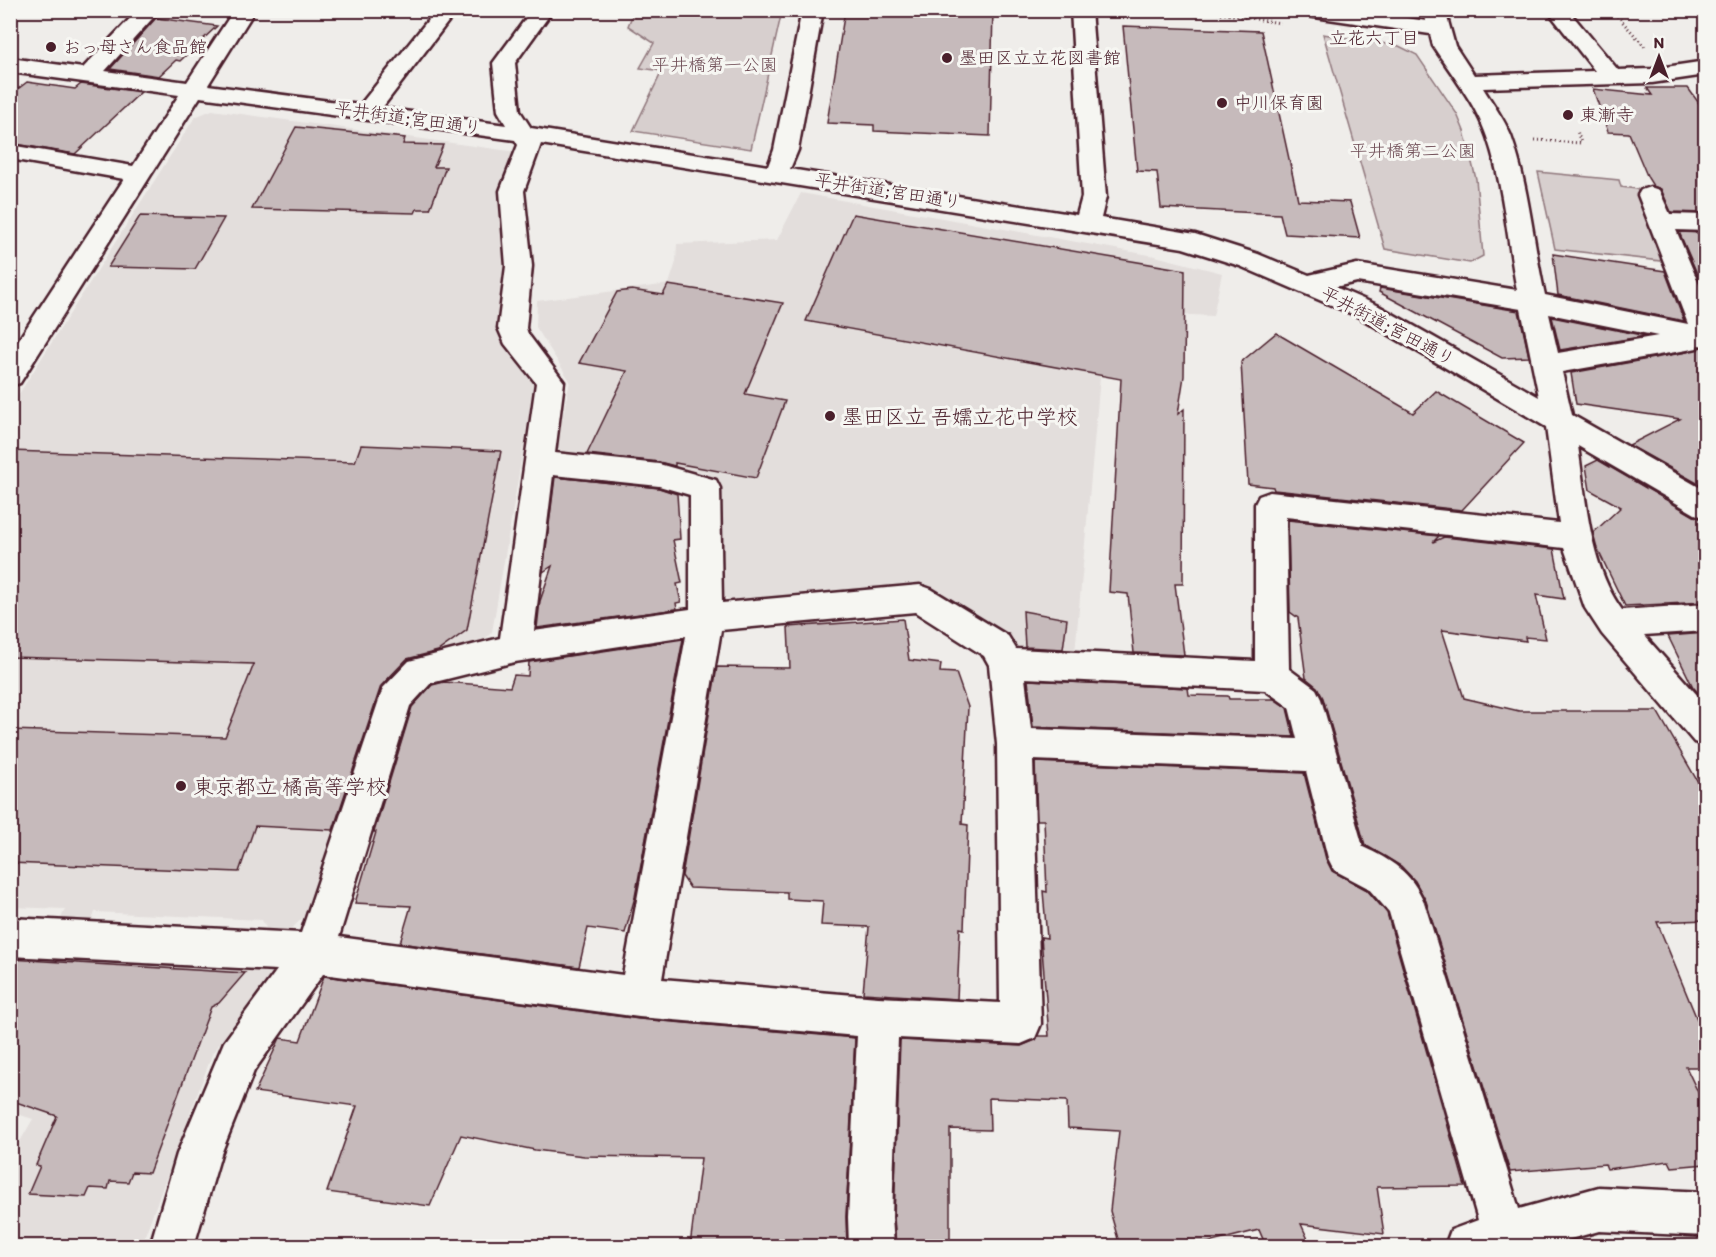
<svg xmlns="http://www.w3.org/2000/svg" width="1716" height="1257" viewBox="0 0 1716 1257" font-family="Itim,'Klee One',sans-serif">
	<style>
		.built { fill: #e3dedc }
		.green { fill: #d7cfce; stroke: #90777c; stroke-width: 1.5 }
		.building { fill: #c6babb; stroke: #4a1f2b; stroke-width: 1.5 }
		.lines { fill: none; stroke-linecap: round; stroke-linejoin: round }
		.minor-casing { stroke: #4a1f2b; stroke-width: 5 }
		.path { stroke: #4a1f2b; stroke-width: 3; stroke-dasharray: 1 3; stroke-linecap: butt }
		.minor { fill: #f6f6f2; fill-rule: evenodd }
		.poi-dot { fill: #4a1f2b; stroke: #f6f6f2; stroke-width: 2 }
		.labels { text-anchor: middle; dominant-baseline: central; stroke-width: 6; stroke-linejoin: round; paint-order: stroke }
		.far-neighbourhood-label { font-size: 18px; fill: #4a1f2b; stroke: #f6f6f2 }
		.far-poi-label { font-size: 18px; fill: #4a1f2b; stroke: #f6f6f2; text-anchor: start }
		.far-park-label { font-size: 18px; fill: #6d4b54; stroke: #f6f6f2 }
		.far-street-label { font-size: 18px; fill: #4a1f2b; stroke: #f6f6f2 }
		.poi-label { font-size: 21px; fill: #4a1f2b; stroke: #f6f6f2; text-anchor: start }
	</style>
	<rect width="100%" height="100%" fill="#efedea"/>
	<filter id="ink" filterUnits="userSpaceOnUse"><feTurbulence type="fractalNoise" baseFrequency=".0167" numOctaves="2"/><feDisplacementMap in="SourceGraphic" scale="12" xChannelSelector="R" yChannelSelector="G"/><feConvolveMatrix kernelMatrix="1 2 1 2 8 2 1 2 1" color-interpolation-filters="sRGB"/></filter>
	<g filter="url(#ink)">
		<g class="built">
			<polygon points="212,110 517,152 500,335 534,385 492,632 477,647 407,660 389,666 313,908 288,932 267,930 262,920 95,912 80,956 281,969 213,1052 141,1246 11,1246 11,1157 33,1119 11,1112 11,951 46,954 65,909 11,907 10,408 195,117"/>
			<polygon points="801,193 1155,256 1222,273 1213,316 1106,311 1075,653 1027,652 923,584 736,603 720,595 718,481 707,473 556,451 570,381 536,327 537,301 669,284 676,262 677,244 777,240"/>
		</g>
		<g class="green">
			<polygon points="634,11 782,11 751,149 633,131 662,71 640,68 654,43 628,26"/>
			<polygon points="1323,34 1399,46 1417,55 1457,114 1464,131 1476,179 1483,256 1470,263 1385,249"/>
			<polygon points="1538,172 1619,180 1621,187 1637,189 1661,261 1555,249"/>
		</g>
		<g class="building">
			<polygon points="845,10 993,10 990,136 874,131 874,125 827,123"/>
			<polygon points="156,18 217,26 180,61 176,60 159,76 110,69"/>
			<polygon points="1123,26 1261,31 1298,200 1350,202 1360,238 1285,234 1280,214 1161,208 1157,172 1137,171"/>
			<polygon points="27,82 75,89 81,84 141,92 75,154 10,143 10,95"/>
			<polygon points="1647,88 1688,88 1706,113 1706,213 1671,212 1661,189 1653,186 1648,178 1629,133 1608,132 1593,89 1652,95"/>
			<polygon points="296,127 405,138 403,144 443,145 434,167 446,167 430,209 417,209 415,213 252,209"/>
			<polygon points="853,214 1185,270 1184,376 1178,414 1184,409 1183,584 1175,584 1184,655 1134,653 1128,594 1109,592 1121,379 806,321"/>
			<polygon points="140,216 224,218 195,269 108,267"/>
			<polygon points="1679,232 1706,233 1706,294"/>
			<polygon points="1553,254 1665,271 1684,321 1558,295"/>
			<polygon points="668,285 783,303 745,394 785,401 756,478 675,463 675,466 659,462 587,454 627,371 579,363 617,292 632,290 663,295"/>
			<polygon points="1380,288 1519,311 1529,357 1502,358 1379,292"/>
			<polygon points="1552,317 1646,336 1560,350"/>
			<polygon points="1276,333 1413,413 1436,391 1524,443 1462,510 1274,490 1273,487 1248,484 1241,362"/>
			<polygon points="1700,347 1706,348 1706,488 1629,445 1680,419 1576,404 1571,373 1687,352"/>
			<polygon points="361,445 501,451 467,630 438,651 407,659 381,686 333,830 255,826 239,872 10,863 10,730 225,737 254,664 10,657 10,451 355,462"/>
			<polygon points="1598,460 1694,516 1706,520 1706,602 1625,606 1597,548 1593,533 1621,507 1590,490 1586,466"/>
			<polygon points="555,477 659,488 677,494 680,539 673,540 682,583 677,584 681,602 676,603 677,609 537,628 540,601 552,566 543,572"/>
			<polygon points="1288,520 1439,536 1433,542 1444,537 1554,549 1564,599 1536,595 1546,639 1525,637 1526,641 1442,630 1464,698 1519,711 1657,711 1706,796 1706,920 1657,922 1706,1041 1706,1067 1686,1067 1706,1109 1706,1164 1672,1167 1669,1161 1607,1169 1605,1164 1510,1172 1426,901 1415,881 1401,866 1365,845 1323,698 1317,687 1306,678 1298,618 1290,612"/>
			<polygon points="1023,611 1067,619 1063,649 1025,647"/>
			<polygon points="903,619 909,660 941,664 940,672 956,673 968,707 962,824 968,825 964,929 960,928 957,999 863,993 869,927 821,925 823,901 787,899 787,892 690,888 682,876 717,667 790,668 788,627"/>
			<polygon points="1706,633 1706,701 1693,687 1668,636"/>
			<polygon points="683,639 635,897 625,933 588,928 579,967 400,943 411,906 355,903 376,832 374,832 412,707 432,685 444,682 510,687 514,675 528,676 529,662"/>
			<polygon points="1028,680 1188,688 1189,695 1228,696 1229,699 1274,699 1287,708 1294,737 1033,727"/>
			<polygon points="1035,762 1304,773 1326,859 1332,871 1367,890 1387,913 1465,1186 1377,1187 1384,1234 1301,1224 1311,1246 1266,1246 1259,1230 1196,1246 1120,1246 1110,1211 1119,1131 1068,1128 1067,1101 989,1098 990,1130 950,1129 950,1246 896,1246 894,1217 900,1040 1021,1046 1036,1040 1038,1036 1049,1036 1041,937 1047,938 1043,891 1047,892 1044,820 1037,820"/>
			<polygon points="10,959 245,973 219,1003 211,1007 149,1173 132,1172 128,1182 110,1181 108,1189 90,1188 86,1197 28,1194 40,1166 36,1165 57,1116 10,1100"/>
			<polygon points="324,976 639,1019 855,1038 846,1217 847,1246 690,1246 701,1158 584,1156 535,1150 461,1135 430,1206 327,1192 357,1106 255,1092 280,1038 300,1041"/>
		</g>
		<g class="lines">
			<defs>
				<path id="minor" d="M138,10h22l-55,61 82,11 47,-72h21l-47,75 152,20 76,-95h21l-75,98 124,17 -8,-14 -5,-48 39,-53h21l-38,53 5,48 11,17 237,38 6,-16 28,-140h21l-25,140 -8,19 287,46 5,-18 -11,-187h20l15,187 -5,21 94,16 63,20 51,21 48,-11 160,26c-10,-50 -13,-104 -30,-153 -11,-33 -35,-62 -54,-91l-3,-12 -122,-18 -7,-2 -3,-4h57l71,11 -2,-11h21l10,36 19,29 121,-4 -48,-61h21l50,60 34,-1 54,-8v14l-54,8 -169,5c10,16 21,31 28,48 18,50 22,107 34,159l143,29 -50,-129 3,-5 9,-3 9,3 11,24 36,1v16l-30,-1 30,71v45l-8,-1 -1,3 -10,2 -125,22 10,43 134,76v27l-11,-4 -117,-68c8,54 11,118 44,164l84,-6v27l-62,4 62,70v41l-12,-4 -92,-108 -17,-26 -21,-60 -278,-31 3,152 27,20 5,10 42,148c28,13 48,25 61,55l95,307 80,-22 107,5v44l-107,-5 -54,15h-100l6,-16 27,-10 -89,-308 -21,-24 -34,-18 -6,-12 -22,-87 -273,-11 8,264 -6,14 -14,6 -123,-6 -6,179 2,29h-45l-1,-29 9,-181 -218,-19 -316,-43 -69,97 -33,83 -27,92h-44l27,-92 47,-112 53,-72 -267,-14v-38l291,15 82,-245 26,-27 91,-23 36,-255 -31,-39 -7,-16 8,-62 -6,-75 18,-46 -3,-5 -315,-43 -180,286 -10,3v-33l114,-174 -114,-20v-14l123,21 46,-71 -169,-23v-14l73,10zM541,144l642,104 57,18 119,51 187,110 13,96 -289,-31 -11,4 -4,8v157l-239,-12 -8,-13 -77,-47 -11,-4 -198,18 -2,-115 -4,-8 -57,-16 -104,-11 9,-71 -36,-48 -2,-6 6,-62 -8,-75zM1357,282l164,27 18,88 -162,-92 -42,-18zM1549,314l109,22 -100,17zM553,475l106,11 31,9v114l-156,22zM915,612l69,44 5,9 8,79 3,259 -122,-6 -216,-18 59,-349zM686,636l-63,339 -284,-38 71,-231 21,-23 84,-21zM1025,678l240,12 24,17 8,32 -266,-10z"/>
			</defs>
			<use href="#minor" class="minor-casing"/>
			<g class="path">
				<polyline points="1201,10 1280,23"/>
				<polyline points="1612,10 1646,48"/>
				<polyline points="1535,140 1581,143 1577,131"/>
			</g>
			<use href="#minor" class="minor"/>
		</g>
	</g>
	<g class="poi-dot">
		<circle cx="51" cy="47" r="6"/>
		<circle cx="947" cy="58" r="6"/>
		<circle cx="1222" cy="103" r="6"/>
		<circle cx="1568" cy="115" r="6"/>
		<circle cx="830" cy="416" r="6"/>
		<circle cx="181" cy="786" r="6"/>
	</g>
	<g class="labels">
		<g class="far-neighbourhood-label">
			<text x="1374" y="38">立花六丁目</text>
		</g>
		<g class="far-poi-label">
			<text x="63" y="47">おっ母さん食品館</text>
			<text x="959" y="58">墨田区立立花図書館</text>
			<text x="1234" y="103">中川保育園</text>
			<text x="1580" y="115">東漸寺</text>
		</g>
		<g class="far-park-label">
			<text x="715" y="65">平井橋第一公園</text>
			<text x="1413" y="151">平井橋第二公園</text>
		</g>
		<g class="far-street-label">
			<text transform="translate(408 118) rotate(8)">平井街道;宮田通り</text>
			<text transform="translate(888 191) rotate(9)">平井街道;宮田通り</text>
			<text transform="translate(1388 326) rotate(28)">平井街道;宮田通り</text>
		</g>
		<g class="poi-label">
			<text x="842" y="416">墨田区立 吾嬬立花中学校</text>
			<text x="193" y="786">東京都立 橘高等学校</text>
		</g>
	</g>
	<rect width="1716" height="1257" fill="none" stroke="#f6f6f2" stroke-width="36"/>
	<rect x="18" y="18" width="1680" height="1221" fill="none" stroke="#4a1f2b" stroke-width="2" filter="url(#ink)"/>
	<g transform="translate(1659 57)" stroke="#f6f6f2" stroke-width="4.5" paint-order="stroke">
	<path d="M0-4.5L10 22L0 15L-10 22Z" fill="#4a1f2b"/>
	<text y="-9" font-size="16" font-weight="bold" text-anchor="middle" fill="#4a1f2b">N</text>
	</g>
</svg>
